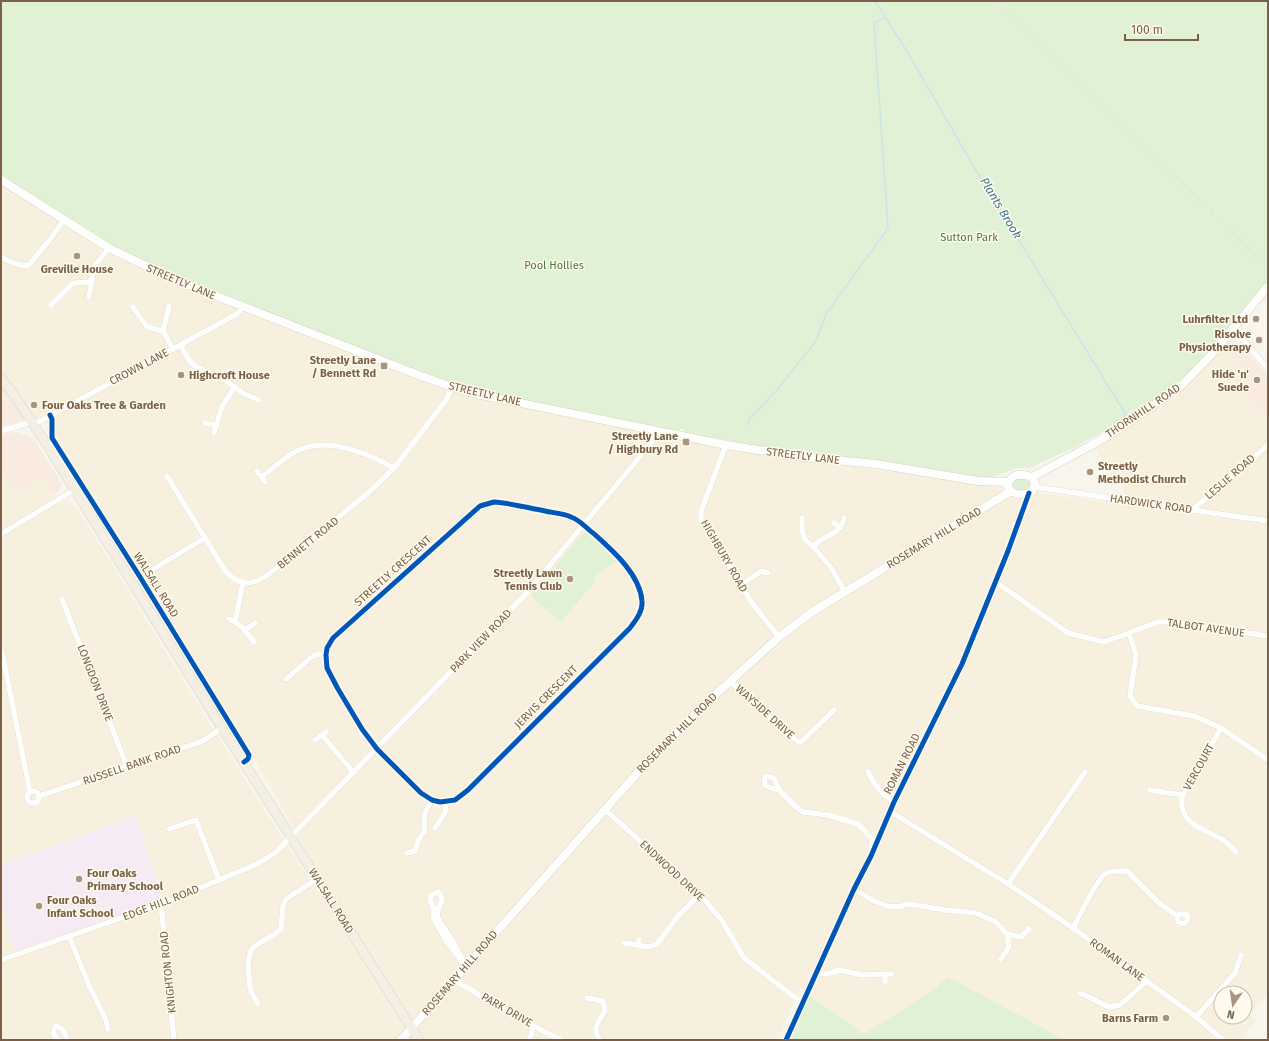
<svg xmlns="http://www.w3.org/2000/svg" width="1269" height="1041" viewBox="0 0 1269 1041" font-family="'Fira Sans',sans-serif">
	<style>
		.residential { fill: #f7f0de; fill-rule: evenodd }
		.commercial { fill: #f9ebdf }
		.education { fill: #f6ebf4 }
		.green { fill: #e1f1d5 }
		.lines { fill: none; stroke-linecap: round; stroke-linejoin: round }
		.stream { stroke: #cbe4eb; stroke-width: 1.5 }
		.street-casing { stroke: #d8d2ca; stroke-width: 6 }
		.secondary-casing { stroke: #d8d1c7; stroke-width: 9 }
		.primary-casing { stroke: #dad2c8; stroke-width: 10 }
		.street { stroke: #fefefc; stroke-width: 5.5 }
		.secondary { stroke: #fefefc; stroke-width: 8 }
		.primary { stroke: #f3efe5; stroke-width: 9 }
		.rail { stroke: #e6e2e6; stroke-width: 1.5; stroke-dasharray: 6 4; stroke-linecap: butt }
		.cycleway-casing { stroke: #fffaee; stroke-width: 8 }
		.cycleway { stroke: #0057b8; stroke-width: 5 }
		.poi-dot { fill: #a79481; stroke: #fffaee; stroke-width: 1.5 }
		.labels { text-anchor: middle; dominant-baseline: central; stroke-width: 3; stroke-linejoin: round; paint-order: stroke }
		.park-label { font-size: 11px; fill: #477c3c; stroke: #fffaee }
		.poi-label { font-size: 11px; font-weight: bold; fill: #7b6047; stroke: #fffaee; text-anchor: end }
		.street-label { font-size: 11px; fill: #7b6047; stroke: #fffaee }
		.water-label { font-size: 12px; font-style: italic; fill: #3e7990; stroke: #fffaee }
	</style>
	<rect width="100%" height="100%" fill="#f8f5ec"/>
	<path class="residential" d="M1,184l65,43 42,26 60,28 244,97 48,16 284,58 248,33 22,11 19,-1 4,-2 89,11 -4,-30 -11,3 -16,-30 78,-50 23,-21 27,-30 31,34 -11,8 25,31v573l-18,24 6,4 -15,20h-178l-124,-53 -75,47 -49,-34 -15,-13 -22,53h-777v-147l13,57 122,-133 -135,48v-393l15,21 26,-16 18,27 5,-3 6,1 6,7 44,70 73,120 89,141 35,52 7,-7 -77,-139 -37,-57 -156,-255v-14l-6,-9 -14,8 -34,-48zM583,533l12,49 -17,22 -17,19 -13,-47zM1221,993h24v24h-24z"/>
	<g class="commercial">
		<polygon points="1232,337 1242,346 1268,377 1268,419 1243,388 1253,379 1223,346"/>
		<polygon points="1,382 25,418 24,420 1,426"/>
		<polygon points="17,432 34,439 62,485 59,491 54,495 42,477 16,493 1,472 1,435"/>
	</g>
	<polygon class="education" points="136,816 163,901 14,951 1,893 1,865"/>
	<g class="green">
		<polygon points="1,1 1268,1 1268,281 1195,366 1157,400 1112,427 1073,448 1030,468 1016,468 993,477 979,478 804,455 684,432 684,429 681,429 679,431 651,426 476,390 423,373 190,281 111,245 1,177"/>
		<path d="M1018,478h9l5,5 -3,7 -7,2 -9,-4 -2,-3c2,-4 3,-5 7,-7z"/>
		<polygon points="583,533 586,533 617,560 595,576 595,582 593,584 561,623 531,596"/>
		<polygon points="948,977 1065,1040 789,1040 810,996 864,1034 938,987 938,985"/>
	</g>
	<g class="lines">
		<g class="stream">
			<polyline points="875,1 908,53 974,167 1126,415"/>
			<polyline points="748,424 750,418 776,391 816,341 826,314 888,228 874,23 885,17"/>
		</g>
		<defs>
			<g id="street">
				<path d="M1,257c9,4 18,10 28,8l22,-27 12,-17"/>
				<polyline points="89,297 92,280"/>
				<polyline points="51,305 73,283 89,282 92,280 94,267 109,248"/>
				<polyline points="169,306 163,331 173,349"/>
				<polyline points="133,307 147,327 163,331"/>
				<polyline points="1233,328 1268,369"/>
				<polyline points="180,345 191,363 195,366 228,382 244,394 259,400"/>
				<polyline points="50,415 52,419 52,438 140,577 249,755 248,759 244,762"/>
				<polyline points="205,423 217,425"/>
				<polyline points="33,425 237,314 243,307"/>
				<polyline points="1,431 32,422"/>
				<polyline points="214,433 222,406 235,387"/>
				<polyline points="726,445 701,511 701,520 752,603 779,637"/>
				<polyline points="257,471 265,482"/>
				<path d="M167,476l59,96c17,17 31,12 48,-2l94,-77 26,-25 52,-68 6,-13"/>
				<path d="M262,477c11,-9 23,-20 35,-26 30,-15 70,2 97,17"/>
				<polyline points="1035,487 1268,521"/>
				<path d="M494,502c17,1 34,6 51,9 8,2 18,2 26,6 9,3 15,11 22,16 19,17 47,41 49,68 1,10 -6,19 -12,27l-162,162 -13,10 -15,2 -8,-2 -11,-7 -44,-44 -15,-20 -24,-40 -11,-21 -1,-13 1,-7 6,-10 147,-132z"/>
				<polyline points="1192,510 1268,445"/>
				<polyline points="802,518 802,530 805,540 813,546 832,569 845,592"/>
				<polyline points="834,523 841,527"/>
				<polyline points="1,534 74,490"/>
				<path d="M813,546c4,-3 7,-6 11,-8 10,-5 17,-7 20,-20"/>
				<polyline points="140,577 205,538"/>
				<polyline points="243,582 235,622 243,628 254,642"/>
				<polyline points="996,582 1068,633 1104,642 1158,622 1169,622 1268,636"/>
				<polyline points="740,585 762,571 768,573"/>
				<polyline points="62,599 127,767"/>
				<polyline points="229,619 235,622"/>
				<polyline points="245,630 255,623"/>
				<polyline points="1129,633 1136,655 1130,696 1137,706 1194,716 1221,728 1268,760"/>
				<polyline points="1,647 30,792"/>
				<polyline points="286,679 313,656 317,654 326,655"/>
				<polyline points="730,681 771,719 800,743 834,710"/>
				<path d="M1221,728l-39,69c-3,25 16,30 34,39 8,4 15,9 20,16"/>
				<polyline points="322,735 354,773"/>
				<polyline points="315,740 326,732"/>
				<path d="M868,771c7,15 12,21 26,31"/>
				<polyline points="1150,790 1183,795"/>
				<circle cx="33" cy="797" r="6"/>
				<path d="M780,791l-6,-13 -8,-2c-2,3 -3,6 0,10l14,5 16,16 7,5 25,3 30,9 14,15 -1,11"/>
				<polyline points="39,796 203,741 222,728"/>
				<polyline points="604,809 700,894 723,922 744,958 802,1003"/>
				<polyline points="891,812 1008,884 1073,928 1195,1016 1223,1040"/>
				<polyline points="435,828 445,813 446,802"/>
				<polyline points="169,829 196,820 219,880"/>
				<polyline points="407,853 415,851 418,841 424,832 425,813 432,800"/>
				<polyline points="1008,884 1085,772"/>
				<polyline points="854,889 872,900 887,906 898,907 909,904 945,910 976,913 996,922 1007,934 1021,937 1029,929"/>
				<polyline points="161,904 174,1040"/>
				<path d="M434,909l5,-2c3,-6 4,-10 -1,-15l-7,3c-3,7 2,9 3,15 0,3 -1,6 0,9 8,18 20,32 32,47l-12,-23 -12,-18 -5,-9 2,-9"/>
				<path d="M1073,928c6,-11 23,-48 32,-54 6,-4 15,-3 22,-3l31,31 19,14 1,6 6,2 3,-3 1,-5 -2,-2h-6l-3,2"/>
				<polyline points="69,936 89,985 106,1020 108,1029"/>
				<polyline points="624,943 649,947 657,944 678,916 700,894"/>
				<polyline points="638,946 639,940"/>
				<polyline points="1001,959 1009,947 1007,934"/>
				<polyline points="1,960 161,904 257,864 275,853 526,594 652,442 656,431"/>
				<polyline points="816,973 827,974 840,970 862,975 891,974"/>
				<polyline points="885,975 885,983"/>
				<polyline points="454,980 533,1026 561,1040"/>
				<polyline points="1080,993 1109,1007 1120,1005 1146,982"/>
				<path d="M587,998l16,3 2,10c-6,9 -14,19 -5,29"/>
				<path d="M258,1004c-3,-5 -7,-11 -8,-17 -1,-9 -4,-32 3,-39 8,-8 20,-11 28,-19l2,-23 3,-7 31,-20"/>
				<polyline points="1196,1017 1235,973 1241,955"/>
				<path d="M58,1040c-4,-5 -7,-8 -2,-14 8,2 9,7 11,14"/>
				<polyline points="530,1040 533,1026"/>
				<polyline points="786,1040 854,889 871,856 894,802 962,664 1008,551 1029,493"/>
			</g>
			<g id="secondary">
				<polyline points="1,180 109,248 173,279 421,376 452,387 476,394 726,445 804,457 876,464 978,481 1008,482"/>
				<path d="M1018,475h7l7,2 3,7 -3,8c-10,4 -20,3 -25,-6 2,-7 5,-10 11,-11z"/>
				<polyline points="1032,477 1092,445 1125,425 1182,385 1211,355 1268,286"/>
				<polyline points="401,1040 647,762 706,703 779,637 812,612 1011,491"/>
			</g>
			<polyline id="primary" points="1,378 12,392 49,448 222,728 419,1040"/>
		</defs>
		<use href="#street" class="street-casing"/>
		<use href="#secondary" class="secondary-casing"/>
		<use href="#primary" class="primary-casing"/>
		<use href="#street" class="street"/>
		<use href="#secondary" class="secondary"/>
		<use href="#primary" class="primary"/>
		<polyline class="rail" points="995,1 1268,267"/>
		<defs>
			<g id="cycleway">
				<polyline points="50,415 52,419 52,438 140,577 249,755 248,759 244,762"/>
				<path d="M494,502c17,1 34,6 51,9 8,2 18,2 26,6 9,3 15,11 22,16 19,17 47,41 49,68 1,10 -6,19 -12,27l-162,162 -13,10 -15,2 -8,-2 -11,-7 -44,-44 -15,-20 -24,-40 -11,-21 -1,-13 1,-7 6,-10 147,-132z"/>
				<polyline points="786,1040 854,889 871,856 894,802 962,664 1008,551 1029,493"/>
			</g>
		</defs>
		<use href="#cycleway" class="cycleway-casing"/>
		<use href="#cycleway" class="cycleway"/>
	</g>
	<g class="poi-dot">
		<circle cx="77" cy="256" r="4"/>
		<circle cx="1256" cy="319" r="4"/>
		<circle cx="1259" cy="340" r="4"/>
		<rect x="380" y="362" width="8" height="8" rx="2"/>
		<circle cx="181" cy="375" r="4"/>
		<circle cx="1257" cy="380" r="4"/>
		<circle cx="34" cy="405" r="4"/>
		<rect x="682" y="438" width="8" height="8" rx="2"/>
		<circle cx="1090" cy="472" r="4"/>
		<circle cx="570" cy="579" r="4"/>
		<circle cx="79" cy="879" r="4"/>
		<circle cx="39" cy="906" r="4"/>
		<circle cx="1166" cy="1018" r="4"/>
	</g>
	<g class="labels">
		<g class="park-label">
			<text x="969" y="237">Sutton Park</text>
			<text x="554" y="265">Pool Hollies</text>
		</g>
		<g class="poi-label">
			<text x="77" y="269" text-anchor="middle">Greville House</text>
			<text x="1248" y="319">Luhrfilter Ltd</text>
			<text x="1251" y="334">Risolve<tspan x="1251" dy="13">Physiotherapy</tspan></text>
			<text x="376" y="360">Streetly Lane<tspan x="376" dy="13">/ Bennett Rd</tspan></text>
			<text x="1249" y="374">Hide 'n'<tspan x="1249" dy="13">Suede</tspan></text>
			<text x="189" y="375" text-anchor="start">Highcroft House</text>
			<text x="42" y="405" text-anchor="start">Four Oaks Tree &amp; Garden</text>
			<text x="678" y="436">Streetly Lane<tspan x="678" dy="13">/ Highbury Rd</tspan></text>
			<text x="1098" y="466" text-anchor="start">Streetly<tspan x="1098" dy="13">Methodist Church</tspan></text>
			<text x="562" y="573">Streetly Lawn<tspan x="562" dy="13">Tennis Club</tspan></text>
			<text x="87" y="873" text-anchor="start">Four Oaks<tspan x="87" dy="13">Primary School</tspan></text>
			<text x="47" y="900" text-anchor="start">Four Oaks<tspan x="47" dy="13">Infant School</tspan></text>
			<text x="1158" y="1018">Barns Farm</text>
		</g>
		<g class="street-label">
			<text transform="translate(181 282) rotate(23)">STREETLY LANE</text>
			<text transform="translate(139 367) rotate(-28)">CROWN LANE</text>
			<text transform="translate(485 394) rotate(13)">STREETLY LANE</text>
			<text transform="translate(1143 411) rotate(-34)">THORNHILL ROAD</text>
			<text transform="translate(803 456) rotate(7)">STREETLY LANE</text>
			<text transform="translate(1230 477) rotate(-41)">LESLIE ROAD</text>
			<text transform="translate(1151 504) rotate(8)">HARDWICK ROAD</text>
			<text transform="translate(934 538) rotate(-31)">ROSEMARY HILL ROAD</text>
			<text transform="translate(308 543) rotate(-39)">BENNETT ROAD</text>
			<text transform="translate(724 556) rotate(60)">HIGHBURY ROAD</text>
			<text transform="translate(393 571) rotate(-42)">STREETLY CRESCENT</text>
			<text transform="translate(156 585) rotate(58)">WALSALL ROAD</text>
			<text transform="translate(1206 628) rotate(8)">TALBOT AVENUE</text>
			<text transform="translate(481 641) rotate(-46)">PARK VIEW ROAD</text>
			<text transform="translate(95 683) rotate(69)">LONGDON DRIVE</text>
			<text transform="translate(546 697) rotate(-45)">JERVIS CRESCENT</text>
			<text transform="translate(765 712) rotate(42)">WAYSIDE DRIVE</text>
			<text transform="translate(677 733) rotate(-45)">ROSEMARY HILL ROAD</text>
			<text transform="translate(902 764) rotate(-63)">ROMAN ROAD</text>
			<text transform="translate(132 765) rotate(-19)">RUSSELL BANK ROAD</text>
			<text transform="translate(1199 767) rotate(-61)">VERCOURT</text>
			<text transform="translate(672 871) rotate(43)">ENDWOOD DRIVE</text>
			<text transform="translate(331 901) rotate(58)">WALSALL ROAD</text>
			<text transform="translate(161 903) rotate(-21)">EDGE HILL ROAD</text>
			<text transform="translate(1117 960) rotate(36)">ROMAN LANE</text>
			<text transform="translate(168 972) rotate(-96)">KNIGHTON ROAD</text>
			<text transform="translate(460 973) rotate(-49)">ROSEMARY HILL ROAD</text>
			<text transform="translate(507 1010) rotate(30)">PARK DRIVE</text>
		</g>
		<g class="water-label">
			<text transform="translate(1001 208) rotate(59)">Plants Brook</text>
		</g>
	</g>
	<rect width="1269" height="1041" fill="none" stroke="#7b6047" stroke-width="4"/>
	<g transform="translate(1233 1005) rotate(193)"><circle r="19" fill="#fffaee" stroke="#cabcab"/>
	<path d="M0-3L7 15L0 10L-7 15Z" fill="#a79481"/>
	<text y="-6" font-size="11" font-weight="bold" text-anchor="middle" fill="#7b6047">N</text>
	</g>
	<path d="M1125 34v6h73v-6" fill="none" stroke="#7b6047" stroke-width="2"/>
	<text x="1131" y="34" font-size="12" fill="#7b6047" stroke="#fffaee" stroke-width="3" paint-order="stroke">100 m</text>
</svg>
